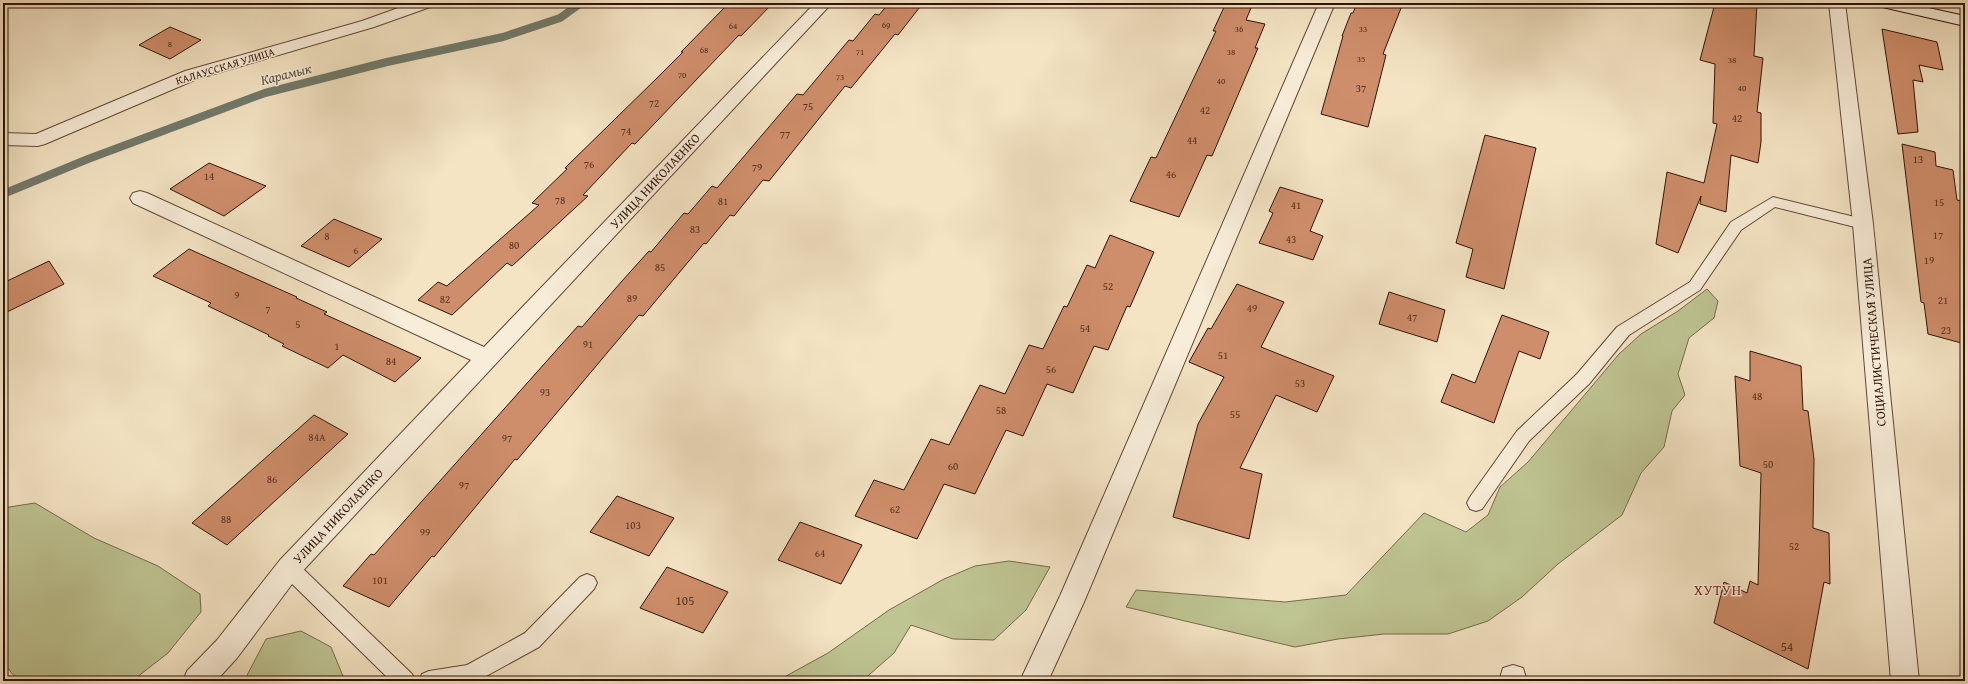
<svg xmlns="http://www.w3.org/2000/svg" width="1968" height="684" viewBox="0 0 1968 684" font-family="'Gentium Book Plus',serif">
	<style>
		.green { fill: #bec492; stroke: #766c4c }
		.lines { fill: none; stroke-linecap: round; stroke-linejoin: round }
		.stream { stroke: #717a6b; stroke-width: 8 }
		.building { fill: #cf8e6b; stroke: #2f1306 }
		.lane-casing { stroke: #604736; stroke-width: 2 }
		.street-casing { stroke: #604736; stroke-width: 2 }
		.secondary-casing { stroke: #2f1306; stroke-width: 2 }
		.lane { fill: #f8edd9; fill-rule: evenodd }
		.street { fill: #f8edd9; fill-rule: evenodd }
		.secondary { fill: #f8edd9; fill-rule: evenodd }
		.labels { text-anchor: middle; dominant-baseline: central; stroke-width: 3; stroke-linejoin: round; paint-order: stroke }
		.far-number-label { font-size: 9px; fill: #57321f }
		.far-street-label { font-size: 11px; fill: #2f1306; stroke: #f8edd9 }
		.number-label { font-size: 11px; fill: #57321f }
		.street-label { font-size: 13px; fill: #2f1306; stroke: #f8edd9 }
		.near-number-label { font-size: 13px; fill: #57321f }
		.water-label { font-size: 14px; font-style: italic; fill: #564f41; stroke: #f8edd9 }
		.neighbourhood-label { font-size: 14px; letter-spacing: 1px; fill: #7a1f14; stroke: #f8edd9 }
	</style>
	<rect width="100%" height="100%" fill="#f4e4c4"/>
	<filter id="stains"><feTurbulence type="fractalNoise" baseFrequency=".005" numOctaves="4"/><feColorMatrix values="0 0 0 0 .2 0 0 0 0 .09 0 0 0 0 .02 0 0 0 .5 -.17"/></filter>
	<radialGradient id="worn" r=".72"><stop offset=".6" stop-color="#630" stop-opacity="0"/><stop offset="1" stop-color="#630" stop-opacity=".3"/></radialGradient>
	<g class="green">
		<polygon points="1707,289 1718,301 1714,318 1689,338 1678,374 1685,395 1672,411 1664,447 1641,473 1622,515 1558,564 1522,597 1488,621 1448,634 1384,634 1338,639 1295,647 1126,607 1136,590 1285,602 1346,595 1424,513 1466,532 1488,515 1500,487 1528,462 1619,354 1641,334 1678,311"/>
		<polygon points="35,503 94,538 158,566 200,594 201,612 168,653 132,681 43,681 14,676 3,662 3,508"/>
		<polygon points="1009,561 1050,567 1026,610 994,640 953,639 911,625 894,653 862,681 777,681 828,653 889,610 944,579 975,566"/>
		<polygon points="301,631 331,647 345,681 244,681 266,639"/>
	</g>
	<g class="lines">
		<polyline class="stream" points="3,194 88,159 265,93 387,62 503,37 560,18 581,3"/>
	</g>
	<g class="building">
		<polygon points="729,3 773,3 741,36 739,35 635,144 632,143 583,195 588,196 512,266 507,263 452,315 418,300 438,282 447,286 539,205 532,203 567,169 565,168 658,77 683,52 681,52"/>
		<polygon points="889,3 923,3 898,35 895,34 851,88 845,86 769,181 763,180 734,216 730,215 706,244 704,243 643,316 639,315 517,460 515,459 434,557 432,556 389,607 343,586 371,554 374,555 578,326 582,327 622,281 649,251 651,252 684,213 688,214 712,186 717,188 797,94 803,95 849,40 853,41 875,14 879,15"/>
		<polygon points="1226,3 1253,3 1246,20 1265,24 1255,48 1258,48 1212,156 1207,155 1179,217 1130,201 1151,157 1156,158 1216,31 1213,31"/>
		<polygon points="1357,3 1403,3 1383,54 1386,55 1368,127 1321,114 1343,36 1342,36 1351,13 1353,13"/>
		<polygon points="1715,3 1757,3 1754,56 1763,58 1757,112 1761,113 1761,142 1758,163 1731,155 1726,212 1700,204 1701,196 1678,253 1656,244 1667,172 1704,183 1717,124 1713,123 1715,64 1700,60"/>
		<polygon points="170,27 201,40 170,59 139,45"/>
		<polygon points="1882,29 1937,42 1943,70 1919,65 1923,82 1913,80 1918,132 1898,134"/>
		<polygon points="1485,135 1536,148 1504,289 1466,277 1473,249 1456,243"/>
		<polygon points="1902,144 1935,152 1936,166 1953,170 1957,200 1965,202 1965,344 1928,334 1924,303 1921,302"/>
		<polygon points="209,163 266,186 224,216 170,189"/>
		<polygon points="1280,187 1323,200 1310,231 1323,236 1313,260 1259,243 1273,213 1269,211"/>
		<polygon points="334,219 382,239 349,267 301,246"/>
		<polygon points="1110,235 1154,252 1130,307 1127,306 1108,350 1094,346 1073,393 1047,384 1023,436 1006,430 975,494 944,484 917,539 855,516 874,480 904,490 931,439 949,445 980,385 1005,394 1029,345 1043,349 1064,306 1067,307 1087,265 1095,268"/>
		<polygon points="189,249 297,297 296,298 327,312 324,314 421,358 395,382 343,355 328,368 282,346 284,344 268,336 269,335 208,306 211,303 153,276"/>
		<polygon points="49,261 64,284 3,314 3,283"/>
		<polygon points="1237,284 1284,302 1261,347 1334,376 1317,412 1276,395 1240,468 1262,474 1249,539 1173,517 1198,424 1224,377 1189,362 1208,328 1211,329"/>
		<polygon points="1389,292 1445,310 1437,342 1379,324"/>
		<polygon points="1502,315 1549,332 1540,359 1519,351 1494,423 1441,402 1452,374 1475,383"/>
		<polygon points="1750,351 1801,366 1803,410 1808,411 1814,459 1813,528 1829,533 1830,584 1824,582 1808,669 1714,623 1724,582 1747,593 1750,581 1758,585 1761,473 1740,466 1735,376 1750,381"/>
		<polygon points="314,415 348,434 227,545 192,523"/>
		<polygon points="617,496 674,518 649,556 590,532"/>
		<polygon points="800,522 862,545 841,584 778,560"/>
		<polygon points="667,567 728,592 703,633 640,608"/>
	</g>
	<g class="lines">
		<defs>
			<g id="lane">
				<polygon points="1773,197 1863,219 1868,220 1870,224 1868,228 1863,229 1775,207 1741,230 1700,290 1629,335 1589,384 1529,441 1482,509 1476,511 1470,509 1467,503 1470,497 1517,431 1577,374 1617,327 1690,282 1731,222"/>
				<polygon points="289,559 296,562 412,674 415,681 391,681 282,574 280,568 282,562"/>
				<polygon points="587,574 594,577 597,583 594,589 539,647 477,681 419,681 422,674 429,671 467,665 525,633 580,577"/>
			</g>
			<g id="street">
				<polygon points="412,3 435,3 433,6 374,27 197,79 45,144 38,146 3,145 3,133 36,134 185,71 362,21"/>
				<polygon points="815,3 832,3 298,576 237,658 216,681 183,681 187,671 217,640 280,560 471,360 133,203 130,198 133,193 140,191 147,193 484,347"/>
				<polygon points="1319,3 1335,3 1084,602 1048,681 1020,681 1060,596"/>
				<polygon points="1829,3 1845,3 1873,224 1919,681 1891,681 1853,224"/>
				<polygon points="1513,665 1523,668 1527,681 1499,681 1503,668"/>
			</g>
			<polygon id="secondary" points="1876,3 1906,3 1965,16 1965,26 1878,6"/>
		</defs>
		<use href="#lane" class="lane-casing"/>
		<use href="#street" class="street-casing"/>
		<use href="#secondary" class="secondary-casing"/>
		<use href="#lane" class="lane"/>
		<use href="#street" class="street"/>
		<use href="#secondary" class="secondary"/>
	</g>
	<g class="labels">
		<g class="far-number-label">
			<text x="886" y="24">69</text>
			<text x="733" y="25">64</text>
			<text x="1239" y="28">36</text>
			<text x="1363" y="28">33</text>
			<text x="170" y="43">8</text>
			<text x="704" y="49">68</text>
			<text x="860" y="51">71</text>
			<text x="1231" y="51">38</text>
			<text x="1361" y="58">35</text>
			<text x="1732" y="59">38</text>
			<text x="682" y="74">70</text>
			<text x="840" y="76">73</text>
			<text x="1221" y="80">40</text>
			<text x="1742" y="87">40</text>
		</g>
		<g class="far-street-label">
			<text transform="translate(225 66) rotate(-17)">КАЛАУССКАЯ УЛИЦА</text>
		</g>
		<g class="number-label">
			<text x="1361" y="88">37</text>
			<text x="654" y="103">72</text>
			<text x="808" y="106">75</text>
			<text x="1205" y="110">42</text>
			<text x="1737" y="118">42</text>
			<text x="626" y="131">74</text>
			<text x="785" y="134">77</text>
			<text x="1192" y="140">44</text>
			<text x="1918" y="159">13</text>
			<text x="589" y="164">76</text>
			<text x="757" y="167">79</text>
			<text x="1171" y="174">46</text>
			<text x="209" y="176">14</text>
			<text x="560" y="200">78</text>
			<text x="723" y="201">81</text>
			<text x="1939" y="202">15</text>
			<text x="1296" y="205">41</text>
			<text x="695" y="229">83</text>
			<text x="1938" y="235">17</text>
			<text x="327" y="236">8</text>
			<text x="1291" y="239">43</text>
			<text x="514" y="245">80</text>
			<text x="356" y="250">6</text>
			<text x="1929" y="260">19</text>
			<text x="660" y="267">85</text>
			<text x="1108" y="286">52</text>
			<text x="237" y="295">9</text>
			<text x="632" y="298">89</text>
			<text x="445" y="299">82</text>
			<text x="1943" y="300">21</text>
			<text x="1252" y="308">49</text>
			<text x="268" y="309">7</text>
			<text x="1412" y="317">47</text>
			<text x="298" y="324">5</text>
			<text x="1085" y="328">54</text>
			<text x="1946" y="330">23</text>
			<text x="588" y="344">91</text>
			<text x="337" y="346">1</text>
			<text x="1223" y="355">51</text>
			<text x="391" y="361">84</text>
			<text x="1051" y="369">56</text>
			<text x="1300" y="383">53</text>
			<text x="545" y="392">93</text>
			<text x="1757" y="396">48</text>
			<text x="1001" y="410">58</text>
			<text x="1235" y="414">55</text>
			<text x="317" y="437">84А</text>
			<text x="507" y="438">97</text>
			<text x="1768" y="464">50</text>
			<text x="953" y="466">60</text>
			<text x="272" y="479">86</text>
			<text x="464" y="485">97</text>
			<text x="895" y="509">62</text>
			<text x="226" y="519">88</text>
			<text x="633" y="525">103</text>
			<text x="425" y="532">99</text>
			<text x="1794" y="546">52</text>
			<text x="820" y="553">64</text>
			<text x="380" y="580">101</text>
		</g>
		<g class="street-label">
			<text transform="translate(655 181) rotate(-47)">УЛИЦА НИКОЛАЕНКО</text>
			<text transform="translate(1874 342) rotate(-95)">СОЦИАЛИСТИЧЕСКАЯ УЛИЦА</text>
			<text transform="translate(338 516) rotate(-47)">УЛИЦА НИКОЛАЕНКО</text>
		</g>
		<g class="near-number-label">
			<text x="685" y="600">105</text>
			<text x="1787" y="646">54</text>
		</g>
		<g class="water-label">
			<text transform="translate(286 74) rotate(-14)">Карамык</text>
		</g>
		<g class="neighbourhood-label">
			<text x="1718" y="590">ХУТУН</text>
		</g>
	</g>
	<rect width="1968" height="684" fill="none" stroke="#f4e4c4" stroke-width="16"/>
	<rect x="4" y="4" width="1960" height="676" fill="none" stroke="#2f1306" stroke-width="2"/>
	<rect x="8" y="8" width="1952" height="668" fill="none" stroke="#2f1306"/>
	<rect width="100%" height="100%" filter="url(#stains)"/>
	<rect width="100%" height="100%" fill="url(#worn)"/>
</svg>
